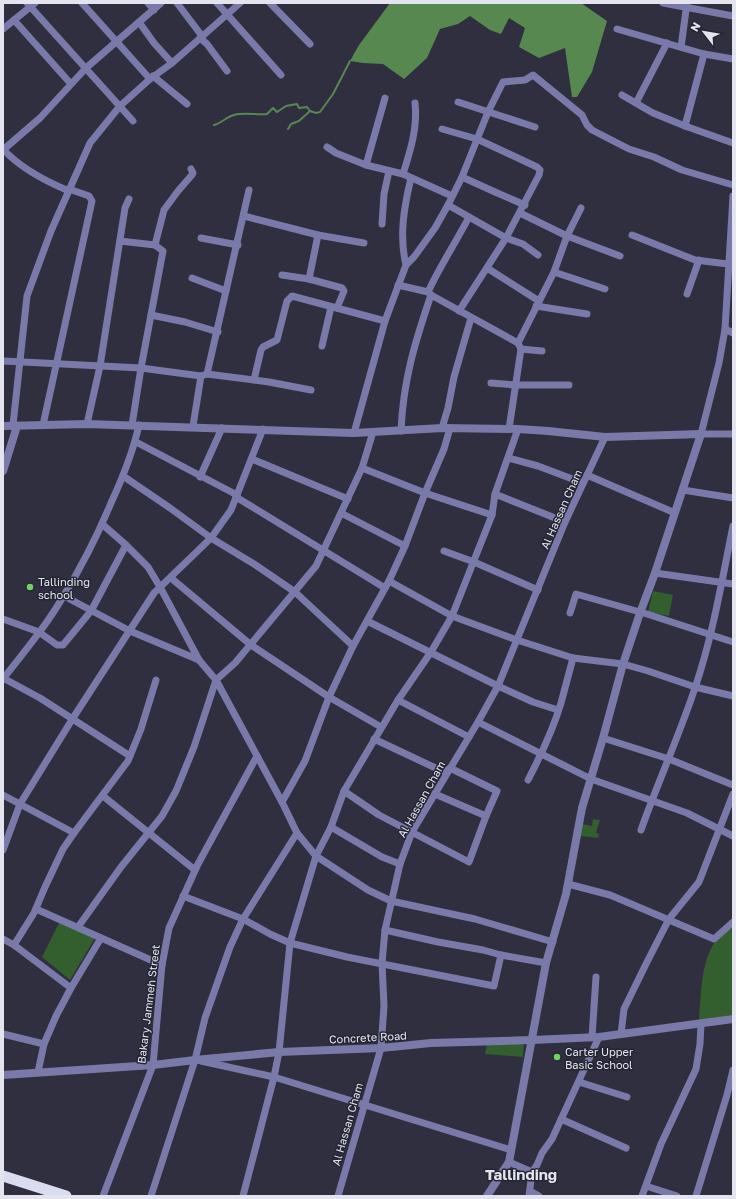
<svg xmlns="http://www.w3.org/2000/svg" width="736" height="1199" viewBox="0 0 736 1199" font-family="'Golos Text',sans-serif">
	<style>
		.green { fill: #335e2d }
		.water { fill: #578850 }
		.lines { fill: none; stroke-linecap: round; stroke-linejoin: round }
		.stream { stroke: #578850; stroke-width: 2 }
		.minor { stroke: #797aa9; stroke-width: 7 }
		.tertiary { stroke: #797aa9; stroke-width: 8 }
		.trunk { stroke: #dadcef; stroke-width: 11 }
		.poi-dot { fill: #6ed360; stroke: #252634; stroke-width: 1.5 }
		.labels { text-anchor: middle; dominant-baseline: central; stroke-width: 3; stroke-linejoin: round; paint-order: stroke }
		.street-label { font-size: 11px; fill: #e4e4ee; stroke: #252634 }
		.poi-label { font-size: 11px; fill: #e4e4ee; stroke: #252634; text-anchor: start }
		.district-label { font-size: 15px; font-weight: bold; fill: #e4e4ee; stroke: #252634 }
	</style>
	<rect width="100%" height="100%" fill="#2f2f3f"/>
	<g class="green">
		<polygon points="653,591 673,595 669,616 648,612"/>
		<polygon points="593,819 600,820 596,833 599,834 598,838 581,836 582,824 592,826"/>
		<polygon points="60,921 95,938 70,980 42,957"/>
		<path d="M733,925v90l-34,5c2,-24 2,-59 16,-78 5,-7 12,-12 18,-17z"/>
		<polygon points="524,1041 523,1057 485,1054 487,1043"/>
	</g>
	<polygon class="water" points="390,3 581,3 607,21 592,72 577,97 572,97 565,48 539,58 519,47 525,28 509,18 501,34 490,30 470,16 458,24 440,29 427,58 404,79 383,64 363,63 350,61 359,45"/>
	<g class="lines">
		<g class="stream">
			<path d="M214,125c8,-2 12,-8 20,-10 8,-3 24,0 33,-1l6,-6 4,4 9,-6 11,-2 2,4 8,-1 3,4"/>
			<polyline points="288,129 291,124 299,121 310,111 316,113 320,112 333,94 350,61"/>
		</g>
		<g class="minor">
			<polyline points="27,3 133,121"/>
			<polyline points="82,3 150,79"/>
			<polyline points="148,3 154,10"/>
			<polyline points="177,3 202,36"/>
			<polyline points="217,3 281,75"/>
			<polyline points="270,3 310,44"/>
			<polyline points="663,3 733,16"/>
			<polyline points="14,20 71,84"/>
			<polyline points="139,22 154,43 172,63"/>
			<polyline points="3,29 35,3"/>
			<polyline points="617,29 704,54 733,59"/>
			<polyline points="200,38 207,44 227,71"/>
			<polyline points="681,47 687,3"/>
			<polyline points="153,76 187,104"/>
			<polyline points="622,95 653,113 685,126 733,143"/>
			<polyline points="458,102 535,127"/>
			<polyline points="636,103 667,43"/>
			<polyline points="685,126 704,54"/>
			<polyline points="442,129 477,139 537,167 540,170 539,175 506,238 459,311"/>
			<polyline points="327,147 336,153 366,165 403,174 452,196"/>
			<path d="M3,149c17,19 42,32 66,42"/>
			<polyline points="3,150 40,118 86,68 161,3"/>
			<polyline points="366,165 385,98"/>
			<path d="M403,174c7,-22 15,-47 12,-71"/>
			<polyline points="462,177 495,192 525,205"/>
			<polyline points="733,196 725,329 719,363 701,434 733,434"/>
			<polyline points="448,205 506,238 523,244 538,255"/>
			<polyline points="520,213 567,236 620,256"/>
			<polyline points="244,216 318,235 364,243"/>
			<polyline points="382,224 384,194 389,171"/>
			<polyline points="632,235 695,260 728,264 733,267"/>
			<polyline points="201,238 238,245"/>
			<polyline points="120,241 155,245 163,251 141,368 132,425"/>
			<polyline points="155,245 164,210 178,191 191,176 193,173 191,169"/>
			<path d="M406,265c-7,-29 -2,-58 5,-87"/>
			<polyline points="487,268 539,301"/>
			<polyline points="554,272 605,289"/>
			<polyline points="282,275 309,279 342,288 344,291 337,308"/>
			<polyline points="192,278 226,291"/>
			<polyline points="309,279 318,235"/>
			<polyline points="398,285 428,292 431,295 518,343"/>
			<path d="M428,292c12,-26 28,-50 41,-75"/>
			<polyline points="687,294 699,260"/>
			<polyline points="536,306 587,314"/>
			<polyline points="151,315 185,322 218,332"/>
			<polyline points="725,329 733,333"/>
			<polyline points="322,346 331,307"/>
			<polyline points="521,349 542,351"/>
			<polyline points="3,361 141,368 201,376 207,374 269,382 311,390"/>
			<polyline points="207,374 249,190"/>
			<polyline points="254,380 261,350 263,347 277,340 287,301 292,296 385,321"/>
			<polyline points="491,383 515,385 569,385"/>
			<polyline points="87,424 100,366 125,208 129,199"/>
			<polyline points="13,425 27,296 51,231 90,143 120,106 150,79 172,63 240,3"/>
			<polyline points="43,425 92,201 89,196 69,189"/>
			<polyline points="193,426 201,376"/>
			<polyline points="442,428 448,408 454,377 471,318"/>
			<polyline points="509,429 521,349 518,343 554,272 567,236 581,208"/>
			<path d="M401,431c2,-50 14,-89 30,-136"/>
			<polyline points="354,433 385,321 406,265 414,257 435,228 448,205 462,177 488,112 503,82 525,80 533,75 582,115 587,125 592,130 629,149 654,157 682,170 733,185"/>
			<polyline points="136,442 237,495"/>
			<polyline points="508,458 538,466 583,483"/>
			<polyline points="252,459 348,499"/>
			<polyline points="362,468 425,493 492,515"/>
			<polyline points="587,475 675,513"/>
			<polyline points="123,476 170,508 211,538 254,564 295,592 353,646"/>
			<polyline points="200,477 222,428"/>
			<polyline points="683,490 733,498"/>
			<polyline points="495,494 565,522"/>
			<polyline points="236,497 385,588"/>
			<polyline points="341,513 405,546"/>
			<polyline points="102,524 126,545 148,567 160,587 199,660 216,680 282,802 297,833 316,856 368,890 391,901 475,919 553,942"/>
			<polyline points="444,551 474,562 538,590"/>
			<polyline points="655,573 733,584"/>
			<polyline points="171,578 251,645 329,697 381,727"/>
			<polyline points="389,581 452,616 517,640 573,658 623,664 648,671 695,687 733,696"/>
			<polyline points="64,596 130,631 199,660"/>
			<polyline points="570,613 576,594 647,614 733,642"/>
			<polyline points="3,619 39,632 57,645 63,645 91,611 126,545"/>
			<polyline points="367,621 498,686 533,702 558,710"/>
			<polyline points="3,678 40,698 130,756"/>
			<path d="M3,679c21,-27 44,-54 61,-84 18,-29 34,-61 47,-92 12,-26 22,-51 28,-78"/>
			<polyline points="398,700 469,737"/>
			<polyline points="478,722 591,779 687,813 733,836"/>
			<polyline points="603,738 669,759 733,785"/>
			<path d="M528,780c13,-25 25,-50 33,-77 4,-15 8,-30 12,-45"/>
			<polyline points="344,791 379,815 469,862 486,816 497,791 450,768 445,772 442,771 374,739"/>
			<polyline points="435,794 486,816"/>
			<polyline points="3,795 74,833"/>
			<polyline points="103,796 195,870"/>
			<polyline points="282,802 305,761 329,697 353,646 389,581 405,546 425,493 444,449 450,428"/>
			<polyline points="331,827 382,857 400,864"/>
			<path d="M641,830c17,-48 38,-94 54,-142 18,-53 27,-108 38,-162"/>
			<polyline points="3,850 20,804 73,718 154,593 211,538 231,510 263,429"/>
			<polyline points="568,884 610,895 714,939 733,922"/>
			<polyline points="183,896 243,919 270,934 290,943 347,957 494,986 501,955"/>
			<polyline points="36,909 162,965"/>
			<polyline points="78,927 121,867 162,816 176,791 194,747 216,680 235,663 316,566 362,468 373,432"/>
			<polyline points="385,930 438,942 483,950 501,955 546,963"/>
			<polyline points="3,939 14,945 71,988"/>
			<polyline points="14,945 34,913 45,887 63,849 74,833 128,761 141,729 156,680"/>
			<polyline points="3,1034 44,1044"/>
			<polyline points="621,1034 624,1009 647,962 669,919 699,882 733,794"/>
			<polyline points="592,1037 596,977"/>
			<polyline points="201,1061 274,1077 511,1150"/>
			<polyline points="38,1072 44,1044 56,1016 71,988 101,938"/>
			<polyline points="579,1082 627,1097"/>
			<polyline points="561,1119 626,1148"/>
			<polyline points="509,1162 532,1172"/>
			<polyline points="646,1186 677,1196"/>
			<polyline points="530,1191 539,1196"/>
			<polyline points="103,1196 153,1065 162,965 169,928 198,864 257,756"/>
			<polyline points="151,1196 195,1060 205,1018 230,947 243,919 297,833"/>
			<polyline points="243,1196 274,1077 279,1052 290,943 316,856 331,827 344,791 398,700 431,652 452,616 492,515 495,494 518,429"/>
			<polyline points="338,1196 381,1048 384,1006 382,963 385,930 400,864 412,832 478,722 498,686 565,522 605,437"/>
			<polyline points="529,1196 532,1172 537,1165 542,1153 552,1139 599,1037"/>
			<polyline points="642,1196 661,1144 696,1069 700,1044 701,1024"/>
			<polyline points="696,1196 727,1095 733,1070"/>
		</g>
		<g class="tertiary">
			<polyline points="3,426 87,424 354,433 442,428 518,429 548,431 605,437 701,434 655,573 640,613 623,664 603,738 582,808 566,894 546,963 509,1162 487,1196"/>
			<polyline points="3,471 17,426"/>
			<polyline points="3,1075 153,1065 195,1060 279,1052 381,1048 431,1043 532,1040 599,1037 733,1019"/>
		</g>
		<polyline class="trunk" points="3,1176 66,1196"/>
	</g>
	<g class="poi-dot">
		<circle cx="30" cy="587" r="4"/>
		<circle cx="557" cy="1057" r="4"/>
	</g>
	<g class="labels">
		<g class="street-label">
			<text transform="translate(561 509) rotate(-66)">Al Hassan Cham</text>
			<text transform="translate(421 799) rotate(-61)">Al Hassan Cham</text>
			<text transform="translate(148 1004) rotate(-83)">Bakary Jammeh Street</text>
			<text transform="translate(368 1037) rotate(-3)">Concrete Road</text>
			<text transform="translate(347 1124) rotate(-74)">Al Hassan Cham</text>
		</g>
		<g class="poi-label">
			<text x="38" y="581">Tallinding<tspan x="38" dy="13">school</tspan></text>
			<text x="565" y="1051">Carter Upper<tspan x="565" dy="13">Basic School</tspan></text>
		</g>
		<g class="district-label">
			<text x="521" y="1174">Tallinding</text>
		</g>
	</g>
	<rect width="736" height="1199" fill="none" stroke="#e4e4ee" stroke-width="8"/>
	<g transform="translate(704 32) rotate(301)" stroke="#252634" stroke-width="3" paint-order="stroke">
	<path d="M0-3L7 15L0 10L-7 15Z" fill="#e4e4ee"/>
	<text y="-6" font-size="11" font-weight="bold" text-anchor="middle" fill="#e4e4ee">N</text>
	</g>
</svg>
